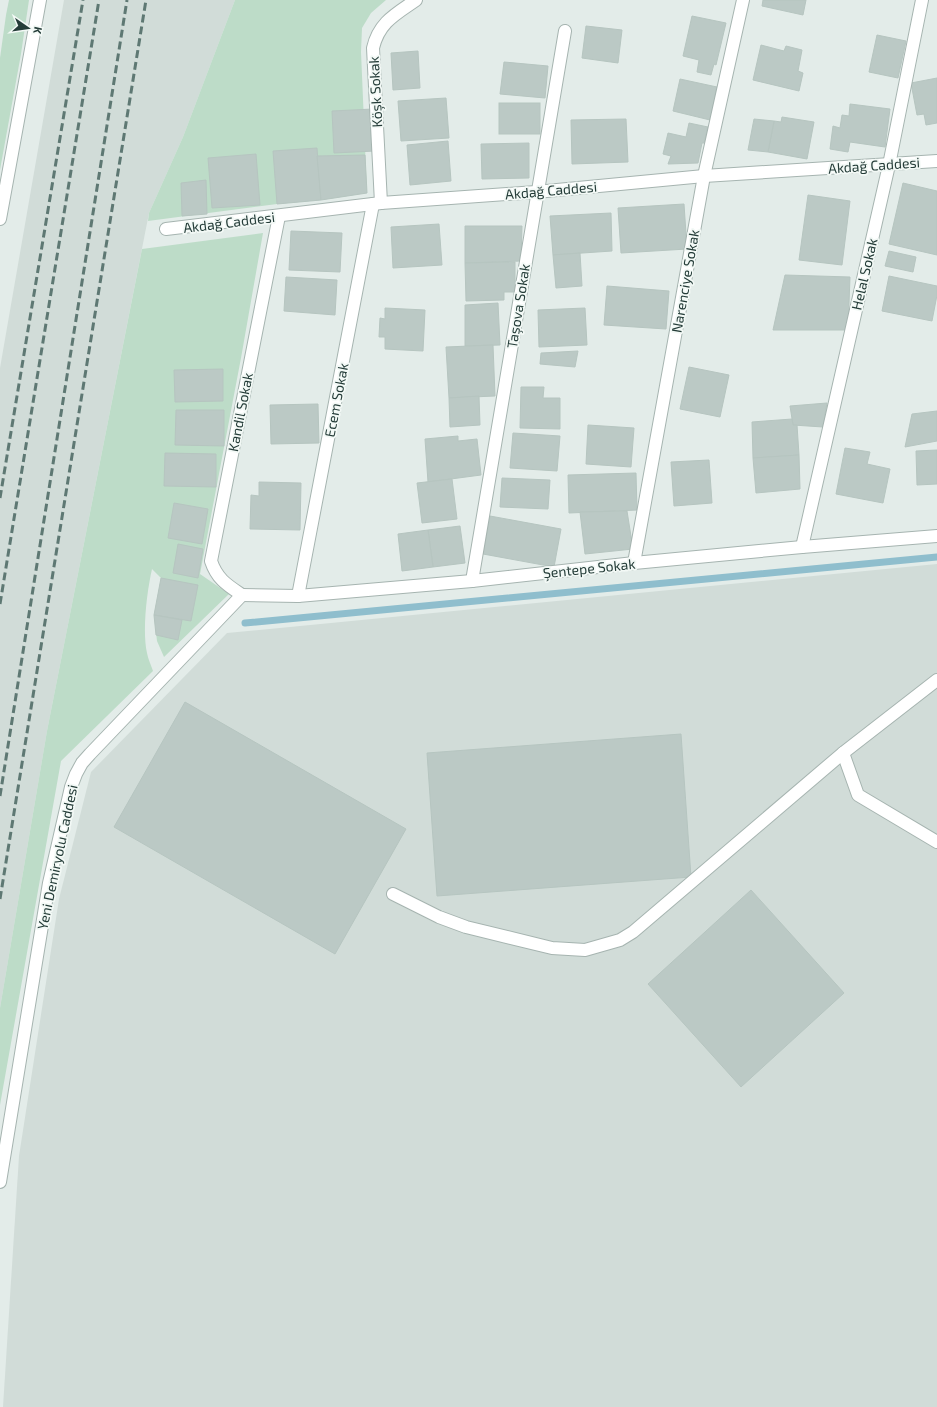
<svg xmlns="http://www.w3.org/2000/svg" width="937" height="1407" viewBox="0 0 937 1407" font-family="'Exo 2',sans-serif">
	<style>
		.built { fill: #d1dcd8 }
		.green { fill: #bddcc8 }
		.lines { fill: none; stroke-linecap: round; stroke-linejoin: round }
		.stream { stroke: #8fbecd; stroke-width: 7 }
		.building { fill: #bbc9c5; stroke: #b6c5c0 }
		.minor-casing { stroke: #a6b4b0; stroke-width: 14 }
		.minor { stroke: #fff; stroke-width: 12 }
		.rail { stroke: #5e7873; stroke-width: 3; stroke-dasharray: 8 4; stroke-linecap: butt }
		.labels { text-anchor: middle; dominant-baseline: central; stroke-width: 3.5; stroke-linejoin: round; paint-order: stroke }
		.street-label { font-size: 14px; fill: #243c38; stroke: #f3f9f6 }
	</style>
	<rect width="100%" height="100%" fill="#e3ece9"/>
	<g class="built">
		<polygon points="64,0 235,0 183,137 149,213 47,731 0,1008 0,368"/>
		<polygon points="937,564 937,1407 3,1407 19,1156 59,899 91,772 227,633"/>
	</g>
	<g class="green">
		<polygon points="9,0 29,0 21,54 0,170 0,58 6,15"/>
		<polygon points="235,0 386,0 371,13 362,28 361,52 367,193 321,200 277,204 148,221 149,213 183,137"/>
		<path d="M263,233l-22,125 -41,216 29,20 -65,63 -7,-16 -3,-26 7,-37 -9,-9c-5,22 -10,62 -5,84 1,6 4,12 6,18l-92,90 -61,344v-97l47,-277 95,-482z"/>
	</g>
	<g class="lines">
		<polyline class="stream" points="245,623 937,557"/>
	</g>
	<g class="building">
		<polygon points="763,0 806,0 803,15 762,6"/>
		<polygon points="692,16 726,23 716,65 714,64 711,75 697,72 699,60 683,56"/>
		<polygon points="586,26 622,30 618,63 582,58"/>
		<polygon points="877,35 906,41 898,78 869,72"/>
		<polygon points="761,45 784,51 786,46 802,50 798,71 803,73 799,91 753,80"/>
		<polygon points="418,51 420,88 393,90 391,53"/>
		<polygon points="504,62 548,66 545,98 500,94"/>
		<polygon points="937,78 937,123 926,125 924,114 917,115 911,83"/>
		<polygon points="680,79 717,87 710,120 673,111"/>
		<polygon points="446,98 449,138 401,141 398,101"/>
		<rect x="499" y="103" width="41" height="31"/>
		<polygon points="850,104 890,109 885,147 850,142 848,152 830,149 833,126 840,128 842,115 849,116"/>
		<polygon points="373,109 375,151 334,153 332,111"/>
		<polygon points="782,117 814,122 807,159 768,152 774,121 781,122"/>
		<polygon points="626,119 628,162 572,164 571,120"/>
		<polygon points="754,119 774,121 768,152 748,150"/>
		<polygon points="689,123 708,127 704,143 702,143 698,163 668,164 671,156 663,154 668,133 686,137"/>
		<polygon points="448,141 451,181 410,185 407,145"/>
		<polygon points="529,143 529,178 482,179 481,144"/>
		<polygon points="317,148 321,200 277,204 273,151"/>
		<polygon points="256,154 260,205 212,208 208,158"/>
		<polygon points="365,155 367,193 321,200 317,156"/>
		<polygon points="206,180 207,214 182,216 181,183"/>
		<polygon points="903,183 937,191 937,255 889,244"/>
		<polygon points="808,195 850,201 842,265 799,260"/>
		<polygon points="684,204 687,249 621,253 618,208"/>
		<polygon points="611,213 612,251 553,255 550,216"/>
		<polygon points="439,224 442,265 393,268 391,227"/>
		<polygon points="465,226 522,226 521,261 465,263"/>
		<polygon points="291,231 342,233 340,272 289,270"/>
		<polygon points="889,251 916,257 913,272 885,266"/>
		<polygon points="580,253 582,286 556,288 553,255"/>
		<polygon points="515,262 515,292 504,292 504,300 466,301 465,263"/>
		<polygon points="785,275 850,277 848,330 773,330"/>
		<polygon points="889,276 937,286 937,295 932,321 882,311"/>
		<polygon points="286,277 337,280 335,315 284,311"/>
		<polygon points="607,286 669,291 666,329 604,325"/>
		<polygon points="498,303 500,345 465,346 465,305"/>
		<polygon points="385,308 425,310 423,351 385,349 385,337 379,337 380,318 385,319"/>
		<polygon points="585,308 587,345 539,347 538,310"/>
		<polygon points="493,345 495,396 449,398 446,347"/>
		<polygon points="578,351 575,367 540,364 541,353"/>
		<polygon points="689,367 729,375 720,417 680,409"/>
		<polygon points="223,369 223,401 175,402 174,370"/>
		<polygon points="521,387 544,387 543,398 560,398 560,429 520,428"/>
		<polygon points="479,396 480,425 450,427 449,398"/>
		<polygon points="827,403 823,427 793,425 790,406"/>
		<polygon points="318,404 319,443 271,444 270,405"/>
		<polygon points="176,410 224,410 224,446 175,445"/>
		<polygon points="937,411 937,441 905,447 912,414"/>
		<polygon points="792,419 793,425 797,425 799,455 753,458 752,422"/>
		<polygon points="588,425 634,428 631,467 586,464"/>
		<polygon points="513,433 560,436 557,471 510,468"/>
		<polygon points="458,436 458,441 477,439 481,475 428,482 425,439"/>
		<polygon points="845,448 870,452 867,464 890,469 883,503 836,494"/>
		<polygon points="937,450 937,484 917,485 916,451"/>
		<polygon points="165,453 216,454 216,487 164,486"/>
		<polygon points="799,455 800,489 756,493 753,458"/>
		<polygon points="709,460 712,503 674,506 671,462"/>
		<polygon points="636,473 637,510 569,513 568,475"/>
		<polygon points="502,478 550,480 548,509 500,507"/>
		<polygon points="452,479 457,519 422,523 417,483"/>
		<polygon points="259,482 301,483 300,530 250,529 251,495 259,496"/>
		<polygon points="174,503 208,509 202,544 168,538"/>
		<polygon points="627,511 633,549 585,554 580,512"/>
		<polygon points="490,516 561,529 554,567 483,554"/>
		<polygon points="460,526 465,563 433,567 428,530"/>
		<polygon points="428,530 433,567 402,571 398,534"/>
		<polygon points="178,544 203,549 198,578 173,573"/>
		<polygon points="161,578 198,585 191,621 154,615"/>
		<polygon points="154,615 182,620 178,640 156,635"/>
		<polygon points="185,702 406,829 335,954 114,827"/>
		<polygon points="681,734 691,877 437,896 427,753"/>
		<polygon points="751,890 844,993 741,1087 648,984"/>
	</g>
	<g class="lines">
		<defs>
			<g id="minor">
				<path d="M381,203l-8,-155c6,-26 23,-34 43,-48"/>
				<polyline points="0,219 40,0"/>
				<polyline points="166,229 381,203 536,192 704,176 937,161"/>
				<polyline points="802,547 889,165 922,0"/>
				<polyline points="634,563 704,176 743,0"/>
				<polyline points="472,581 565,31"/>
				<polyline points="242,595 298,596 472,581 634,563 802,547 937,536"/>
				<path d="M242,595c-15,-10 -25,-16 -31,-34l68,-345"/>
				<polyline points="298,596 373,204"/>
				<polyline points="843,753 858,795 937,842"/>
				<polyline points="393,894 439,917 466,927 552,948 585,950 620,940 633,932 843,753 937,680"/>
				<polyline points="0,1182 49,883 71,787 76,774 82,763 90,754 242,595"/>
			</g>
		</defs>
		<use href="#minor" class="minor-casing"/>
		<use href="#minor" class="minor"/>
		<g class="rail">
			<polyline points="0,498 83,0"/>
			<polyline points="0,604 99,0"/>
			<polyline points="0,796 127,0"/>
			<polyline points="0,899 146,0"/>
		</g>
	</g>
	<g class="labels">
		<g class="street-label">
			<text transform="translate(375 92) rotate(-93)">Köşk Sokak</text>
			<text transform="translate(874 165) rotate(-4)">Akdağ Caddesi</text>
			<text transform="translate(551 190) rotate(-5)">Akdağ Caddesi</text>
			<text transform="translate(229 222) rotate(-7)">Akdağ Caddesi</text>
			<text transform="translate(864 274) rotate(-77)">Helal Sokak</text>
			<text transform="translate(685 281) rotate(-80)">Narenciye Sokak</text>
			<text transform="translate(518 306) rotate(-81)">Taşova Sokak</text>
			<text transform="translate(336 400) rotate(-79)">Ecem Sokak</text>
			<text transform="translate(240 412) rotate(-79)">Kandil Sokak</text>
			<text transform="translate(589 568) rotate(-6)">Şentepe Sokak</text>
			<text transform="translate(57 857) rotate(-78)">Yeni Demiryolu Caddesi</text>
		</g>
	</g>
	<g transform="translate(28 28) rotate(103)" stroke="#f3f9f6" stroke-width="3" paint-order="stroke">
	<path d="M0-3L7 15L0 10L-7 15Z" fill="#243c38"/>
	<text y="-6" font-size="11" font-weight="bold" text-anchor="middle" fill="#243c38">K</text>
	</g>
</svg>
